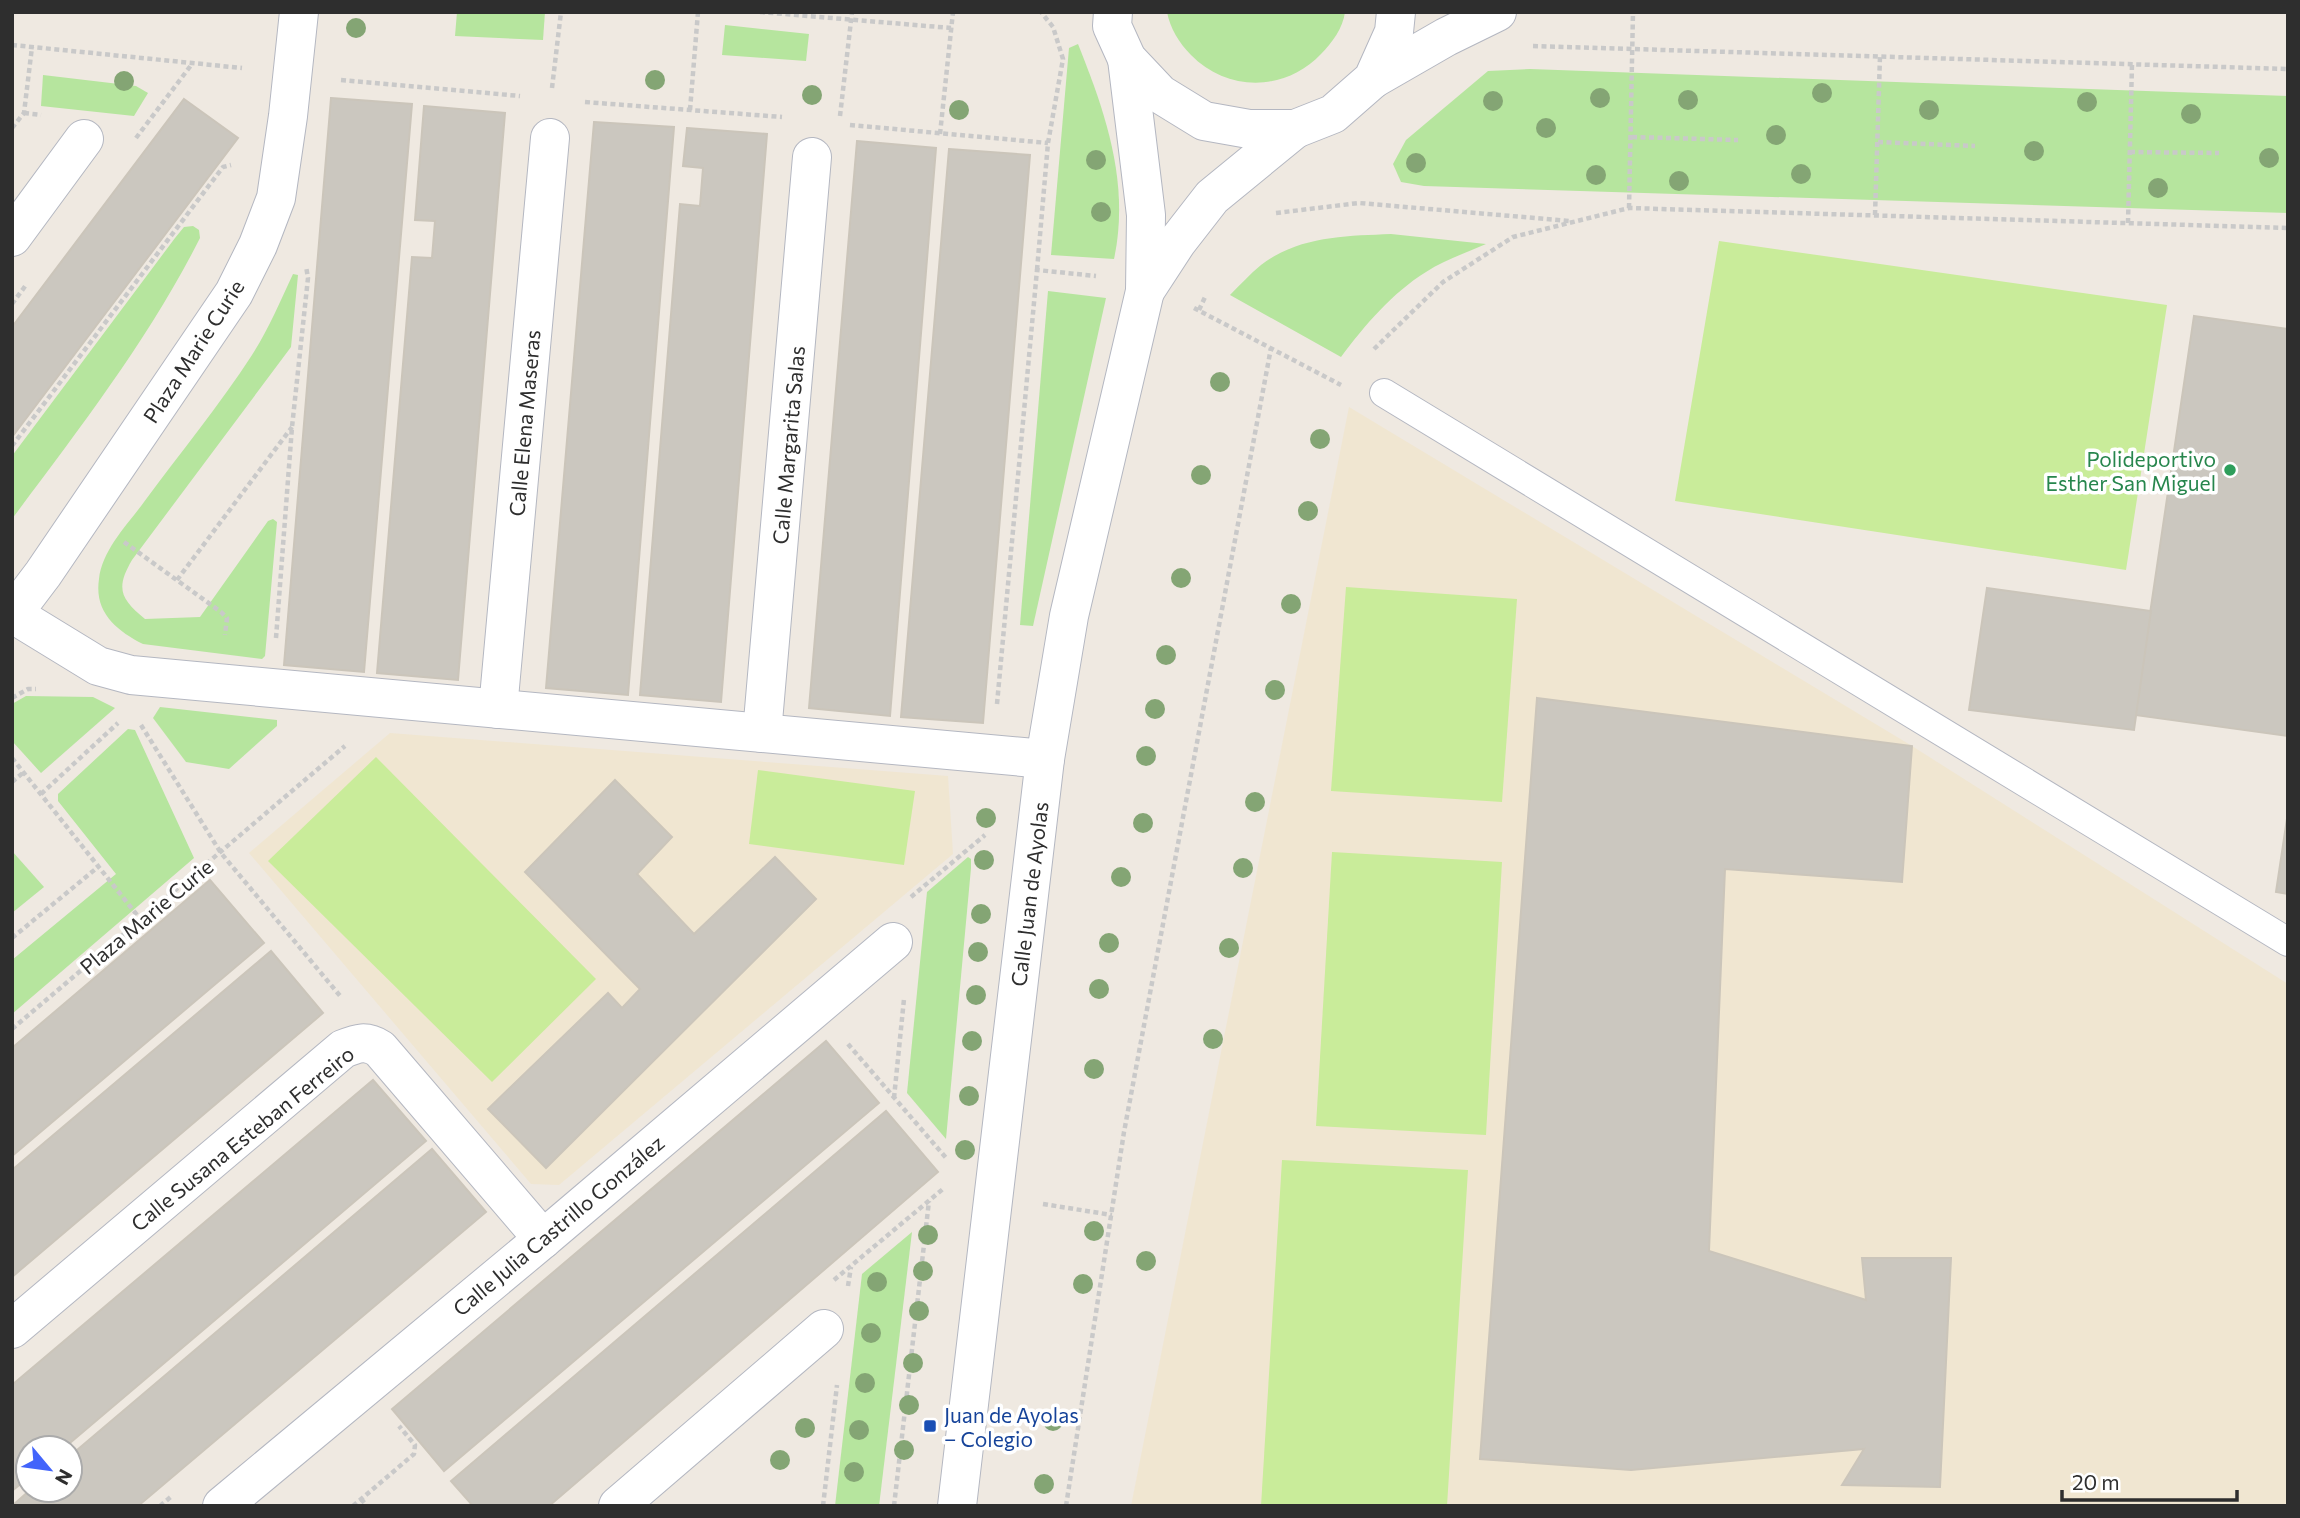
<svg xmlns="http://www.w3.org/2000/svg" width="2300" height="1518" viewBox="0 0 2300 1518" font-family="Commissioner,sans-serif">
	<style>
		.education { fill: #f0e6d1 }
		.green { fill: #b6e59e }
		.pitch { fill: #c9ec9a }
		.building { fill: #cbc7bf; stroke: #cbc5ba; stroke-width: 2 }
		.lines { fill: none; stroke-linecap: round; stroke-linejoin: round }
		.service-casing { stroke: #b4b7c1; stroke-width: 30 }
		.minor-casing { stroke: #b4b7c1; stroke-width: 40 }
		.path { stroke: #c9c9c9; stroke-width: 4.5; stroke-dasharray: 5 3.5; stroke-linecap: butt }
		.service { stroke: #fff; stroke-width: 28 }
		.minor { stroke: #fff; stroke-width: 38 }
		.tree { fill: #84a574 }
		.leisure-dot { fill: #2e9e5b; stroke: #fff; stroke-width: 2.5 }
		.transit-dot { fill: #1a4fb4; stroke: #fff; stroke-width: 2.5 }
		.labels { text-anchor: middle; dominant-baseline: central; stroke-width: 7; stroke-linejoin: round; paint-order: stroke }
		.street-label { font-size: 21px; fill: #2e2e2e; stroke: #fff }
		.leisure-label { font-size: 21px; fill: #27864d; stroke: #fff; text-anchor: end }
		.transit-label { font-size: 21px; fill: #164399; stroke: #fff; text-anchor: start }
	</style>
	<rect width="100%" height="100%" fill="#efe9e1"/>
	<g class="education">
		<polygon points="1349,407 1912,746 2288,984 2288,1506 1131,1506"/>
		<polygon points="390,733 948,776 953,854 559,1185 531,1184 249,853"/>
	</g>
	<g class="green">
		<polygon points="457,12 545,12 543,40 455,36"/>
		<path d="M1167,12h178c-2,16 -13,31 -24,42 -36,38 -94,38 -130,1 -12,-12 -21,-27 -24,-43z"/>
		<polygon points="725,25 809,34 806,61 722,55"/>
		<path d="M1078,44c28,70 52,140 36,215l-63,-4 18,-207z"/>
		<polygon points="1530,69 2288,96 2288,213 1424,186 1401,182 1393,164 1406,140 1488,71"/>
		<polygon points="43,75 136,86 148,93 134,116 41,106"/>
		<path d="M193,226l6,4 1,8c-51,101 -121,191 -188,281v-63l163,-218 9,-11z"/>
		<path d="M1391,234l95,10c-20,9 -42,16 -60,28 -34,21 -61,53 -85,85l-111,-62c10,-10 20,-21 31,-30 38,-29 84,-29 130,-31z"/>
		<path d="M293,274l5,1 -7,72 -159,213c-17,29 -11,39 13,59l55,-2 68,-96 5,-2 4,3 -12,134 -3,3 -119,-15c-27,-14 -49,-32 -44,-65 3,-29 29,-55 45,-77 36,-49 75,-96 108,-147 16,-25 28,-53 41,-81z"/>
		<polygon points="1048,291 1106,298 1033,626 1020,625"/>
		<polygon points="26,696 93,697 115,708 41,773 12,741 12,704"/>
		<polygon points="160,707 277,720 277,726 229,769 186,762 153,718"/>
		<polygon points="128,729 135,730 194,858 12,1014 12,960 116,874 58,801 58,794"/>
		<polygon points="12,851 44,887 12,913"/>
		<polygon points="968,857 971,859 971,868 946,1139 907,1093 927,892"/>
		<polygon points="912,1232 879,1506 835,1506 862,1274"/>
	</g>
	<g class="pitch">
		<polygon points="1719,241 2167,305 2126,570 1675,501"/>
		<polygon points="1346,587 1517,599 1502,802 1331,791"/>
		<polygon points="376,757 596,979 492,1082 268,861"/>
		<polygon points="758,770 915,791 904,865 749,844"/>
		<polygon points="1332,852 1502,862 1486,1135 1316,1126"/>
		<polygon points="1282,1160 1468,1170 1447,1506 1261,1506"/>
	</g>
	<g class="building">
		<polygon points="331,98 412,104 364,672 284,665"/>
		<polygon points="184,99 238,138 12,437 12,327"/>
		<polygon points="424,106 505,113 458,680 377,673 412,257 432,258 435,221 415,220"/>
		<polygon points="594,122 674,127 628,695 546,688"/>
		<polygon points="687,128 767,134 721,702 640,695 680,204 700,206 703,168 683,166"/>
		<polygon points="857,141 936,148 890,716 809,708"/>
		<polygon points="949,149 1030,155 983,723 901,717"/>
		<polygon points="2194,316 2288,329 2288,736 2135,715"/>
		<polygon points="1987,588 2151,611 2134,730 1969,710"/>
		<polygon points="1537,698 1912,746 1902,882 1725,869 1709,1251 1866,1300 1862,1258 1951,1258 1940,1487 1842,1485 1864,1449 1631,1470 1480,1459"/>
		<polygon points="615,780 672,837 637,874 694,934 775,857 816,899 546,1168 488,1109 608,993 622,1008 640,989 525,872"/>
		<polygon points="2288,812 2288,894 2276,892"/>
		<polygon points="210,880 264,943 12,1156 12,1048"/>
		<polygon points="271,951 323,1013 12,1277 12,1170"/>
		<polygon points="826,1041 879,1103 444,1471 392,1409"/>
		<polygon points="373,1080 426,1141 64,1448 28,1448 28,1478 12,1491 12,1385"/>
		<polygon points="886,1111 938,1172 549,1506 473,1506 451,1481"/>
		<polygon points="432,1149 486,1212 138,1506 12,1506 30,1490 70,1490 70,1456"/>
	</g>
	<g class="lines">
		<defs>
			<polyline id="service" points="1384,393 2288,942"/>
			<g id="minor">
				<polyline points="1113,12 1112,26 1127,59 1160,94 1204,121 1249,129 1295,129 1333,114 1373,79 1394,32 1396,12"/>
				<polyline points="1373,79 1446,37 1497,12"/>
				<polyline points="12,237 84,139"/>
				<polyline points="1145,291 1177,242 1212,197 1295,129"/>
				<polyline points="13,614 98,666 131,675 1045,759"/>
				<polyline points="12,615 43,574 234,293 258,245 276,198 288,116 299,12"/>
				<polyline points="498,709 550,138"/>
				<polyline points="762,733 812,157"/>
				<path d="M12,1329l331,-280c15,-6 23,-9 37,0l163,190"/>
				<polyline points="222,1506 543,1239 893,942"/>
				<polyline points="618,1506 824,1329"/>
				<polyline points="957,1506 1045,759 1069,616 1145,291 1146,215 1127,59"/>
			</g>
		</defs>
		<use href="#service" class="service-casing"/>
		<use href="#minor" class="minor-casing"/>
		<g class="path">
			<polyline points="760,12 951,28"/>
			<polyline points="12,45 242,68"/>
			<polyline points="1533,46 2288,69"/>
			<polyline points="341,80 520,96"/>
			<polyline points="552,88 561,12"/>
			<polyline points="585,102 782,117"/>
			<polyline points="690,110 698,12"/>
			<polyline points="24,113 41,115"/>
			<polyline points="840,116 852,12"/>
			<polyline points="850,125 1048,143"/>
			<polyline points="12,128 24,113 32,47"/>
			<polyline points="940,134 953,12"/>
			<polyline points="1632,137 1738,140"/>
			<polyline points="136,138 192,64"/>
			<polyline points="1878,142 1975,146"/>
			<polyline points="2130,152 2219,153"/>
			<polyline points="1629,208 1633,12"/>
			<polyline points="1276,213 1359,203 1570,221"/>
			<polyline points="1875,215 1880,56"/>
			<polyline points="2128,223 2132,64"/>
			<polyline points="1037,270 1048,143 1063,59 1053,27 1041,12"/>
			<polyline points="12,304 26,285"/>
			<polyline points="1194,308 1341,385"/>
			<polyline points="1199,310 1206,295"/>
			<polyline points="1374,349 1443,282 1513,237 1629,208 2288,228"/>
			<polyline points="12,446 223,167 231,165"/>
			<polyline points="124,542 221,612 227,618 225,635"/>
			<polyline points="177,580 292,427"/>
			<polyline points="276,638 292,427 308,278 306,266"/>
			<polyline points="12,698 28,689 36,689"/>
			<polyline points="997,704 1037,270 1096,276"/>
			<polyline points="141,725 221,853 341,997"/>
			<polyline points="12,758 141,920"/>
			<polyline points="12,782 24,772"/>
			<polyline points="41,794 118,723"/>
			<polyline points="911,897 985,835"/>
			<polyline points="12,938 98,867"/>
			<polyline points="12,1029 345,746"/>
			<polyline points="848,1044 947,1159"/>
			<polyline points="894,1098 904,999"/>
			<polyline points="1043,1204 1112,1215"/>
			<polyline points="834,1280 943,1189"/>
			<polyline points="848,1286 851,1267"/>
			<polyline points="361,1499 367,1506"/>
			<polyline points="160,1506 173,1495"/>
			<polyline points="353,1506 414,1454 415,1445 399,1426"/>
			<polyline points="823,1506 837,1385"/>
			<polyline points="894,1506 929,1201"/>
			<polyline points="1066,1506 1124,1132 1271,348"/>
		</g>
		<use href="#service" class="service"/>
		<use href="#minor" class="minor"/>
	</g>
	<g class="tree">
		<circle cx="356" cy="28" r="10"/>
		<circle cx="655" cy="80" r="10"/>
		<circle cx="124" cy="81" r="10"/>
		<circle cx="1822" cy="93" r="10"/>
		<circle cx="812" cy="95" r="10"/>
		<circle cx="1600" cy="98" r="10"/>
		<circle cx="1688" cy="100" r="10"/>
		<circle cx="1493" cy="101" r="10"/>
		<circle cx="2087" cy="102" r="10"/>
		<circle cx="959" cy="110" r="10"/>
		<circle cx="1929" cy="110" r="10"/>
		<circle cx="2191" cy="114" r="10"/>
		<circle cx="1546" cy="128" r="10"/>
		<circle cx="1776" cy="135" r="10"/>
		<circle cx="2034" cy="151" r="10"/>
		<circle cx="2269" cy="158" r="10"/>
		<circle cx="1096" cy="160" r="10"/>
		<circle cx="1416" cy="163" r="10"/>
		<circle cx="1801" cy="174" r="10"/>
		<circle cx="1596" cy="175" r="10"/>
		<circle cx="1679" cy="181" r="10"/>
		<circle cx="2158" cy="188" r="10"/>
		<circle cx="1101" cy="212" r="10"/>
		<circle cx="1220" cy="382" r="10"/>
		<circle cx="1320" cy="439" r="10"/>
		<circle cx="1201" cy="475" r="10"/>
		<circle cx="1308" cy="511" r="10"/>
		<circle cx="1181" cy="578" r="10"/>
		<circle cx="1291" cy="604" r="10"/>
		<circle cx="1166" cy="655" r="10"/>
		<circle cx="1275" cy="690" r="10"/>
		<circle cx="1155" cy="709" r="10"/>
		<circle cx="1146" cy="756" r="10"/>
		<circle cx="1255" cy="802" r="10"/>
		<circle cx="986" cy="818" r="10"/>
		<circle cx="1143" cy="823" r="10"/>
		<circle cx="984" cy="860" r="10"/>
		<circle cx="1243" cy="868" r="10"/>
		<circle cx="1121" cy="877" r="10"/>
		<circle cx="981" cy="914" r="10"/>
		<circle cx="1109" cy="943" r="10"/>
		<circle cx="1229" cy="948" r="10"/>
		<circle cx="978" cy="952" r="10"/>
		<circle cx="1099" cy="989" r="10"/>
		<circle cx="976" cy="995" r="10"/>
		<circle cx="1213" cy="1039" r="10"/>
		<circle cx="972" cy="1041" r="10"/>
		<circle cx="1094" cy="1069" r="10"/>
		<circle cx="969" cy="1096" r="10"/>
		<circle cx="965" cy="1150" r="10"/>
		<circle cx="1094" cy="1231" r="10"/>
		<circle cx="928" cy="1235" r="10"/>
		<circle cx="1146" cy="1261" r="10"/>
		<circle cx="923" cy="1271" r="10"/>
		<circle cx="877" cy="1282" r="10"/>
		<circle cx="1083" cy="1284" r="10"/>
		<circle cx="919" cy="1311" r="10"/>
		<circle cx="871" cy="1333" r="10"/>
		<circle cx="913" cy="1363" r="10"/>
		<circle cx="865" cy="1383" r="10"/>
		<circle cx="909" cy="1405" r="10"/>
		<circle cx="1053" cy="1421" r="10"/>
		<circle cx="805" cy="1428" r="10"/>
		<circle cx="859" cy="1430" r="10"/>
		<circle cx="904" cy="1450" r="10"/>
		<circle cx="780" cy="1460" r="10"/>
		<circle cx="854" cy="1472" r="10"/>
		<circle cx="1044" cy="1484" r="10"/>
	</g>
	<circle class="leisure-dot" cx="2230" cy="470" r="7"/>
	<rect class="transit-dot" x="923" y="1419" width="14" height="14" rx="3.5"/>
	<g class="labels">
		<g class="street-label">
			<text transform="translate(193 351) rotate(-57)">Plaza Marie Curie</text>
			<text transform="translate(524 423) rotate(-85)">Calle Elena Maseras</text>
			<text transform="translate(788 445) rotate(-85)">Calle Margarita Salas</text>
			<text transform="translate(1029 894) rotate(-83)">Calle Juan de Ayolas</text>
			<text transform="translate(146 916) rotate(-40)">Plaza Marie Curie</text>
			<text transform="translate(242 1138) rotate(-39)">Calle Susana Esteban Ferreiro</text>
			<text transform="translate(558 1225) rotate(-40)">Calle Julia Castrillo González</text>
		</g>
		<g class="leisure-label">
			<text x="2216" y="458">Polideportivo<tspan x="2216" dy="24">Esther San Miguel</tspan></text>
		</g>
		<g class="transit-label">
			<text x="944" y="1414">Juan de Ayolas<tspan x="944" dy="24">– Colegio</tspan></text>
		</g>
	</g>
	<rect width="2300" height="1518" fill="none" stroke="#2e2e2e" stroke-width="28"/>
	<g transform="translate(49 1469) rotate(119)"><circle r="33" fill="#ffffff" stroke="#ababab" stroke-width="2"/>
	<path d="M0-5L12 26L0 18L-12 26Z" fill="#4264fb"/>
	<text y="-10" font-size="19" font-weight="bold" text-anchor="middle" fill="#2e2e2e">N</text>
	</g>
	<path d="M2062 1490v10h175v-10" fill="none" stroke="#2e2e2e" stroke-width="3.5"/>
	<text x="2072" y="1490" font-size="21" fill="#2e2e2e" stroke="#ffffff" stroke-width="5" paint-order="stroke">20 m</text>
</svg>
